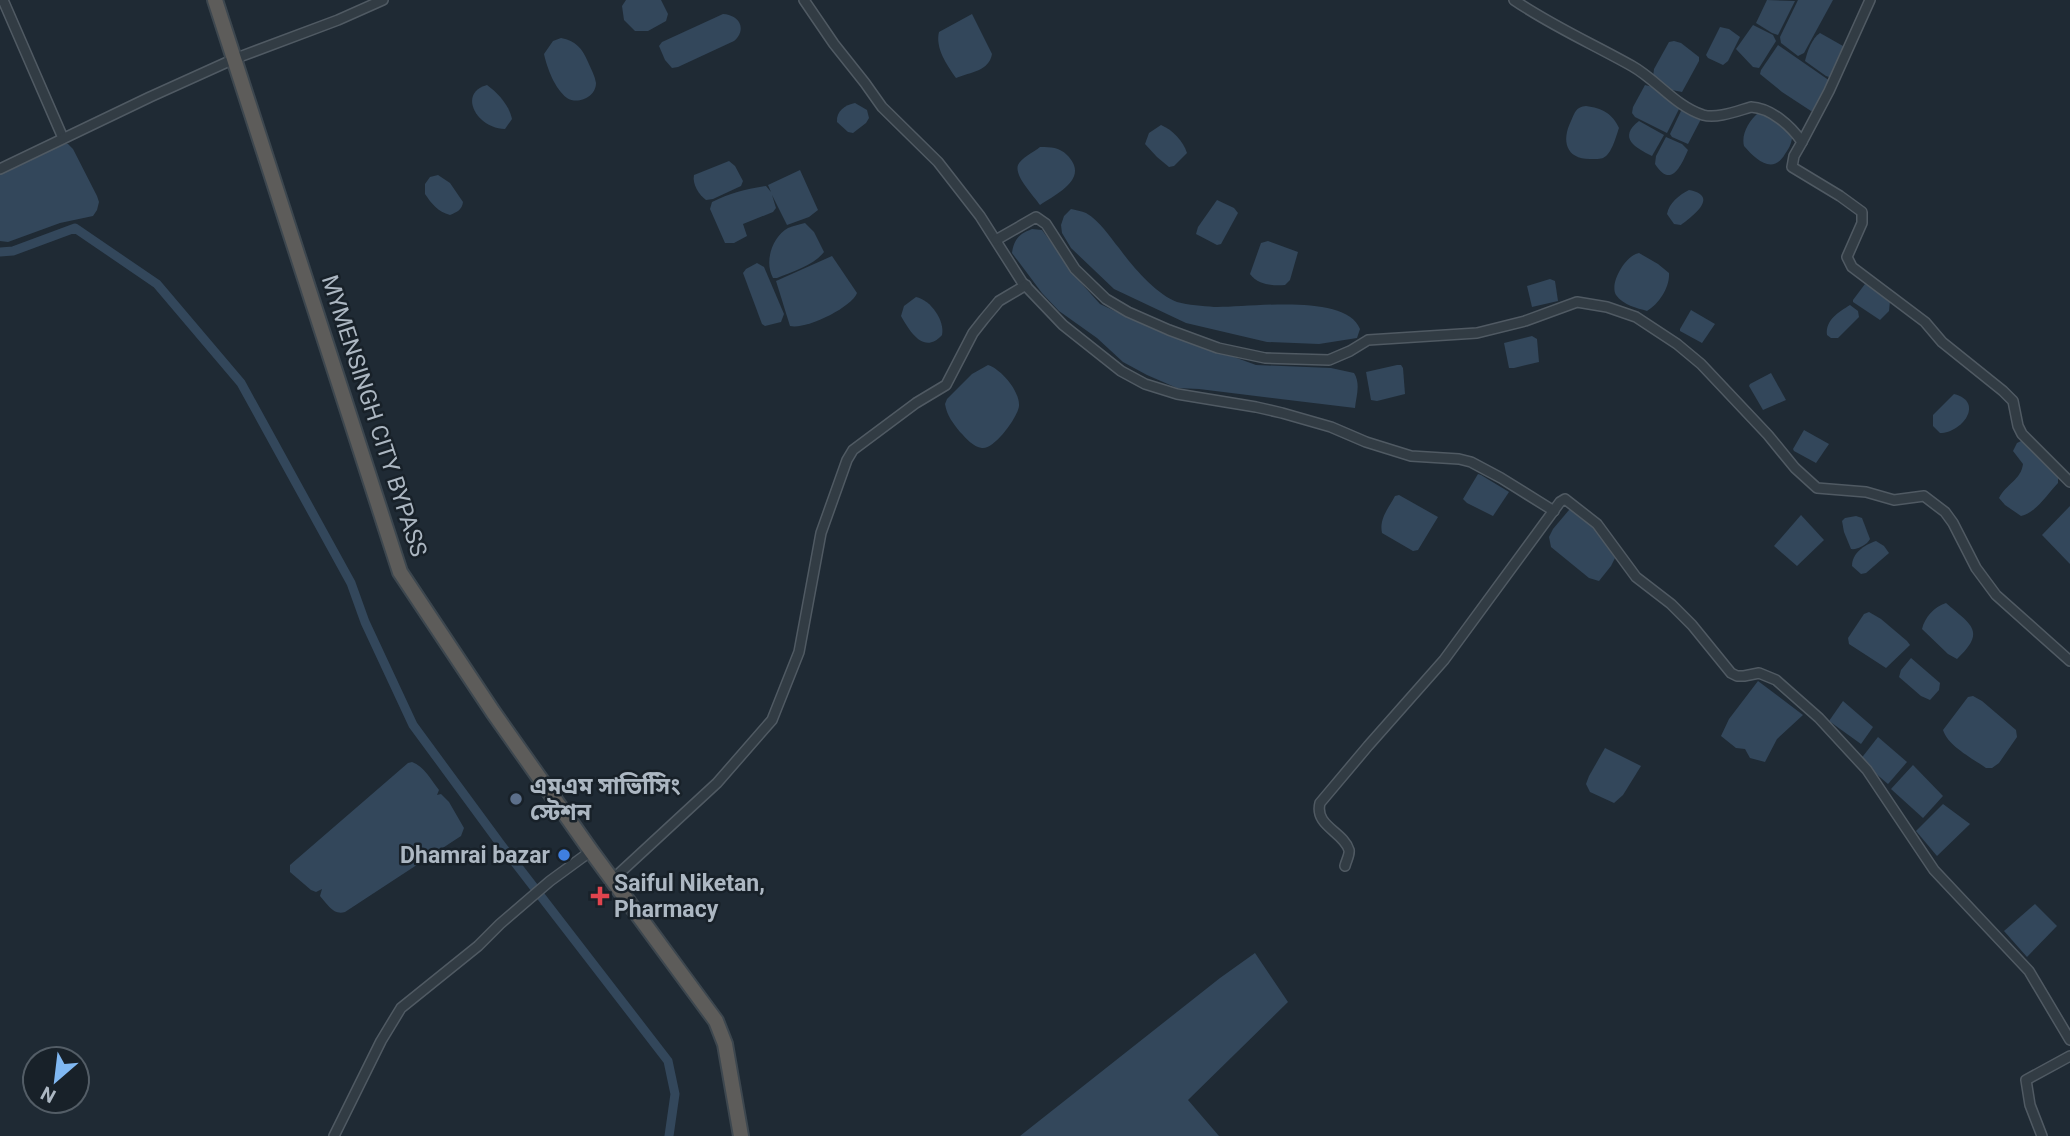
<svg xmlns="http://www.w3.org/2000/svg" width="2070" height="1136" viewBox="0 0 2070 1136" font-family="Roboto,'Noto Sans Bengali',sans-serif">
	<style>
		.water { fill: #33475b }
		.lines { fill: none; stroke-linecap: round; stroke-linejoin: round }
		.canal { stroke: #33475b; stroke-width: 9 }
		.minor-casing { stroke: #505a63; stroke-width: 12 }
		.trunk-casing { stroke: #3d474f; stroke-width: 18 }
		.minor { stroke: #323c44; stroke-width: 9 }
		.trunk { stroke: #5d5c5a; stroke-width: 14 }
		.service-dot { fill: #5c6f8a; stroke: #182129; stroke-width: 2.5 }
		.shop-dot { fill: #3f7fe0; stroke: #182129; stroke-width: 2.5 }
		.health-dot { fill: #e0444e; stroke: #182129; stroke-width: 2.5 }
		.labels { text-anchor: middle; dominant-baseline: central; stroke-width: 5; stroke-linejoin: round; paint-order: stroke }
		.street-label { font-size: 23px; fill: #acb7c2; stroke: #182129 }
		.poi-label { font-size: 23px; font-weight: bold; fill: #acb7c2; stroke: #182129; text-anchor: start }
	</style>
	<rect width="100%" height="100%" fill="#1f2a34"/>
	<g class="water">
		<polygon points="626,0 661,0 668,14 666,21 648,31 635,31 624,20 622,6"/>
		<polygon points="1767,0 1795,1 1778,35 1772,33 1756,23"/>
		<polygon points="1798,0 1833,0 1804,53 1798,56 1781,43 1780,37"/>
		<path d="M723,14c17,1 24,16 11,27l-56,26 -6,1 -7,-8 -6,-14 3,-4z"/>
		<path d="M972,14l20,40c-3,17 -21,18 -36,24 -9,-13 -21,-30 -17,-46z"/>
		<polygon points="1753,25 1773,35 1776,41 1759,68 1753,67 1736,49"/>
		<polygon points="1720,27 1729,29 1740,37 1728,61 1723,65 1708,58 1706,55"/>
		<path d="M1820,33l23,13 1,4 -12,28 -6,-2 -21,-15c2,-9 7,-23 15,-28z"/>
		<path d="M561,38c15,3 21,10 27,24 3,7 7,14 8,21 0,14 -18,22 -29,15 -12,-9 -20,-30 -23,-44l9,-13z"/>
		<polygon points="1674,41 1681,43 1699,57 1699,61 1682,92 1672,90 1653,77 1654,69 1669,42"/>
		<polygon points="1778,45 1830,81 1816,110 1811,111 1782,92 1760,74 1761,70"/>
		<path d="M487,85c11,8 22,20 25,34l-7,10c-28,0 -48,-36 -18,-44z"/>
		<polygon points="1645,85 1653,87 1680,107 1667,133 1635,117 1632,113 1633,107"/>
		<path d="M855,103l12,7 2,8 -3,5 -13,10 -5,-1 -11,-10c-1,-11 8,-17 18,-19z"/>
		<path d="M1586,106c16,2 26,7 33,22 -3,8 -7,26 -16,30 -1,1 -10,1 -11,1 -26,1 -31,-18 -21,-38 4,-9 5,-14 15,-15z"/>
		<polygon points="1683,109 1700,118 1700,121 1688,144 1672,137 1670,134 1681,111"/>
		<path d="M1758,113c15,2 27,12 34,25 -1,7 -3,10 -7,16 -12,21 -29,6 -41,-8 -3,-12 5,-25 14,-33z"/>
		<path d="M1639,121l25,14 -12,21c-16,-8 -35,-18 -13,-35z"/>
		<path d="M1161,125c12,5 22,16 26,28l-13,13 -5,1 -12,-10 -12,-13 4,-11z"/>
		<path d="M1666,137l16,7 6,6c-7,16 -17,39 -33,14l1,-8z"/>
		<polygon points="64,143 68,144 73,149 97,196 99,202 97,210 93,216 60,223 8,242 0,241 0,172"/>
		<path d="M1040,147c11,0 19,0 27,8 23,23 -9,38 -27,50 -6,-9 -26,-29 -22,-40 3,-7 16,-13 22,-18z"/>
		<path d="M729,161l6,5 8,15 -2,5 -28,13 -7,1c-7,-5 -14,-16 -12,-25z"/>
		<path d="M800,170l18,40 -9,7 -22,8 -15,-30 4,13 -3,4 -30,12 4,12 -13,7h-9l-15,-34 2,-7c18,-9 34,-13 54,-16l5,6 -3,-7z"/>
		<path d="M438,175l12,8 13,19c-1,8 -6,10 -13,13 -12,-3 -19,-12 -25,-21v-10l5,-7z"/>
		<path d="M1689,190c31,6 4,26 -8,35l-7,-1 -7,-10c2,-11 12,-19 22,-24z"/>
		<polygon points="1217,200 1234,208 1238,213 1221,244 1217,245 1196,234 1198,227"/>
		<path d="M1071,209c4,1 11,2 15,4 14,8 23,23 33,35 12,17 38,47 58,54 11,3 26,4 37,5 33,1 132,-15 146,22l-3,9 -38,6 -52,-2 -81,-19 -72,-34 -43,-41 -9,-15 -1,-8 3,-9z"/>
		<path d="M805,223l9,9 10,20c-10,13 -32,20 -47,26h-4c-9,-16 -1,-41 15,-50 5,-2 12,-4 17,-5z"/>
		<path d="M1032,229l10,1 40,54 18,20 38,18 118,43 75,3 23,5c7,11 2,24 1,35l-156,-19 -22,-1 -30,-13 -24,-13 -26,-24 -38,-27 -17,-18 -30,-40c2,-14 7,-19 20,-24z"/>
		<path d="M1268,241l30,11 -8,28 -5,5c-12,1 -27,0 -35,-11l11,-31z"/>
		<path d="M1639,253l19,11 11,9c1,14 -10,31 -22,38 -10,-3 -24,-6 -31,-16 -7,-12 10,-40 23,-42z"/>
		<path d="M832,256l25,37c-6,15 -52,37 -67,33l-14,-45z"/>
		<polygon points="757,263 764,267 784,314 781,322 765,326 762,324 743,273 746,269"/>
		<polygon points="1550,279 1555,281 1558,301 1532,307 1527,286"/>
		<polygon points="1865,284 1890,301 1889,311 1880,320 1853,302 1853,300"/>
		<path d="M916,297c15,3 29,24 26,38 -18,20 -32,-3 -41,-19l3,-10z"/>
		<path d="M1850,305l8,6 1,6 -21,21h-7l-4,-3c-2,-15 12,-23 23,-30z"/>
		<polygon points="1691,310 1715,324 1702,343 1680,331 1680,329"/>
		<polygon points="1532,336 1537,339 1539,362 1514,368 1509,368 1504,343"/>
		<path d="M988,365c13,4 32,26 31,41 -1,11 -25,44 -37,42 -9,-1 -16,-10 -22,-16 -7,-9 -13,-16 -15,-28l2,-5 25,-25z"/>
		<polygon points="1397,365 1401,365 1403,368 1405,394 1377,401 1371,400 1366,372"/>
		<polygon points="1771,373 1786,400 1763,410 1749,386 1750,384"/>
		<path d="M1954,394c31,8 8,39 -14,39l-7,-7v-11z"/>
		<polygon points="1804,430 1829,444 1816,463 1794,451 1793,449"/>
		<path d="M2023,440l35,37v6c-10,10 -22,30 -37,33l-16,-11 -6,-7c7,-14 22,-18 24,-34l-10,-13 4,-8z"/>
		<polygon points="1478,474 1481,475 1509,492 1493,516 1467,503 1463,499"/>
		<path d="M1399,495l39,22 -20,33 -5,1 -31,-18c-3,-14 6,-24 13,-37z"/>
		<polygon points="2070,506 2070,564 2042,535"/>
		<polygon points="1569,510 1573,510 1593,526 1615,558 1611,566 1599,581 1589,578 1551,547 1549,537 1553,529"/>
		<polygon points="1801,515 1824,540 1797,566 1774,546"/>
		<path d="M1856,516l6,2 8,21c-3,6 -13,11 -19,10l-7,-17 -2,-11 3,-3z"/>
		<path d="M1876,541l8,5 5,7 -23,20 -5,1 -9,-8c0,-13 12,-21 24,-25z"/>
		<path d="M1946,603c25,22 41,28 11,56l-9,-5 -26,-25c3,-12 12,-22 24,-26z"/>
		<polygon points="1869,612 1881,619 1907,641 1910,645 1886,668 1849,644 1848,638 1864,614"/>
		<polygon points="1911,658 1940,683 1939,690 1930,700 1921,696 1899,677 1901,670"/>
		<polygon points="1758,681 1803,715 1777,739 1765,762 1750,758 1745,749 1736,748 1721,736 1729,719"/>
		<path d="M1973,696l9,5 34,29 1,7 -18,26 -7,5h-6c-14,-10 -38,-22 -43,-38l25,-33z"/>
		<polygon points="1843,701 1873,727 1861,744 1829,721"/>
		<polygon points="1878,737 1907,762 1888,784 1860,760"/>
		<polygon points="1605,748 1641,766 1623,795 1614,803 1590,792 1586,784 1589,776"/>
		<path d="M412,762c12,4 19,18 27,28l-2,5 4,-1 8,8 15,26 -3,8 -116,76c-11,4 -18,-8 -25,-16l2,-7 -6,3 -5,-2 -21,-18v-7l118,-102z"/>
		<polygon points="1913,765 1943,796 1923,818 1891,789"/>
		<polygon points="1943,804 1970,824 1937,856 1916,831"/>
		<polygon points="2035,904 2057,926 2027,957 2004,931"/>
		<polygon points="1255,953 1288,1002 1188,1100 1219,1136 1020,1136 1220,978"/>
	</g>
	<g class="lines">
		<polyline class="canal" points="0,252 13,251 75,228 157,284 241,383 351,583 365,622 413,725 499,842 668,1061 675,1094 669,1136"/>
		<defs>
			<g id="minor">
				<polyline points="3,0 63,138"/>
				<polyline points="804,0 834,44 865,83 882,107 938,162 980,216 1022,282 1063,325 1121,371 1145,384 1177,394 1256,407 1282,413 1331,427 1366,442 1411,456 1459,459 1471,462 1501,478 1554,511"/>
				<path d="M1514,0c38,26 79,44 118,66 25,14 43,40 71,49 14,4 34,-4 48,-8 20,1 40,19 51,35l-8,14 -2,11 48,29 22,16v11l-15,34 5,10 73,55 17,20 61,49 10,10 5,25 4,8 48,48"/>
				<polyline points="1802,142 1829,91 1870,0"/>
				<polyline points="0,169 150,97 234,59 338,20 383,0"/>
				<polyline points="996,240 1036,217 1046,224 1075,269 1106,299 1128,312 1169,330 1218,348 1265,358 1329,360 1350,351 1368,340 1477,333 1525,321 1577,302 1607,307 1636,317 1677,344 1701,364 1768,435 1795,468 1817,488 1866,492 1894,500 1924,496 1945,512 1953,523 1976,568 1996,595 2070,661"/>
				<path d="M1345,866c1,-5 5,-11 4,-16 -5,-18 -35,-24 -29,-47l48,-57 76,-86 116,-158 5,-3 32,25 39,53 35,27 21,21 39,48 6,3h7l15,-3 17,7 43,38 48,52 67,100 95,101 41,69"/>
				<polyline points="612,880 717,783 772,720 799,652 821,533 847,460 853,450 916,403 946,385 973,333 984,319 999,301 1026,285"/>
				<polyline points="334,1136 381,1041 401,1008 478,946 500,924 550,881 591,851"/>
				<polyline points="2042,1136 2030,1105 2026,1080 2070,1056"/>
			</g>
			<polyline id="trunk" points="215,0 400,572 493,712 591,851 716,1021 725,1044 741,1136"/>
		</defs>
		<use href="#minor" class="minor-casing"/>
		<use href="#trunk" class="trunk-casing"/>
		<use href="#minor" class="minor"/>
		<use href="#trunk" class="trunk"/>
	</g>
	<circle class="service-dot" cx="516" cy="799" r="7"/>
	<circle class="shop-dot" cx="564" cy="855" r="7"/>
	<path class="health-dot" d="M596.5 885.5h7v7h7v7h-7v7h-7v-7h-7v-7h7z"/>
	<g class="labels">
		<g class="street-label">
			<text transform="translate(374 416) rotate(72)">MYMENSINGH CITY BYPASS</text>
		</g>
		<g class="poi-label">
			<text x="530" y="786">এমএম সাভ‌িসি‌িং<tspan x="530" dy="26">স্ট‌েশন</tspan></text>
			<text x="550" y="855" text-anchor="end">Dhamrai bazar</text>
			<text x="614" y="883">Saiful Niketan,<tspan x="614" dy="26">Pharmacy</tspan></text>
		</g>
	</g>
	<g transform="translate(56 1080) rotate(208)"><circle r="33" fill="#182129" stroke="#535d66" stroke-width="2"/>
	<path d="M0-5L12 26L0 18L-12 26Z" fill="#80b8f2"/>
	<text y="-10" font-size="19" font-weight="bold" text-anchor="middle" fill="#acb7c2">N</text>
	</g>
</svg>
